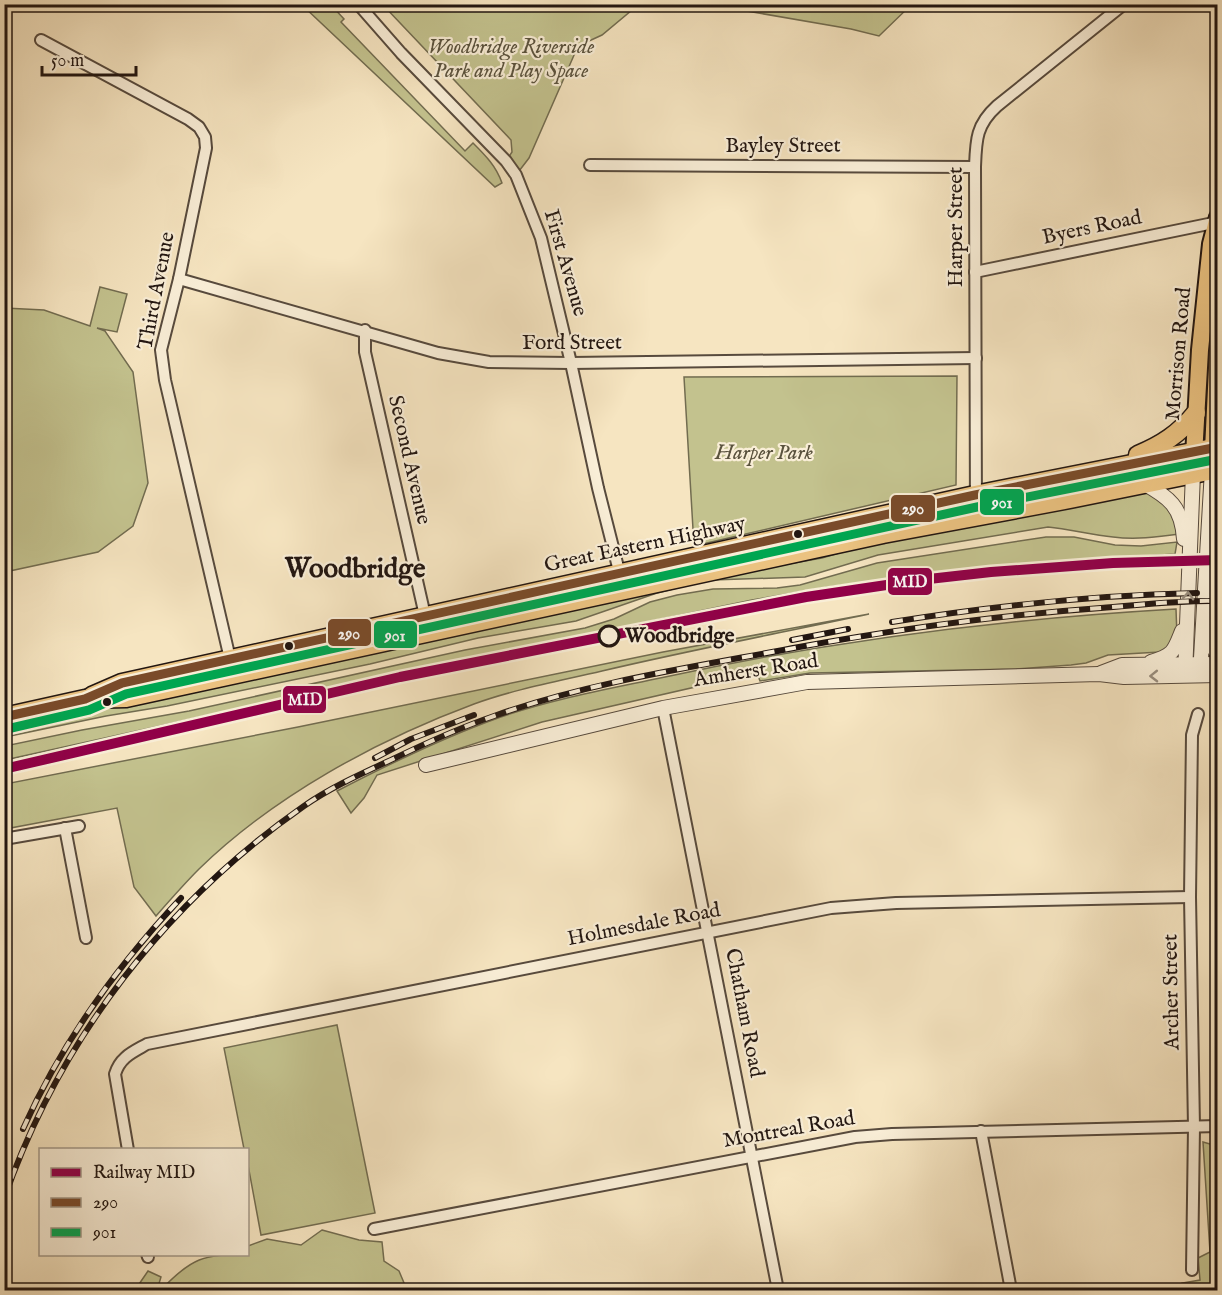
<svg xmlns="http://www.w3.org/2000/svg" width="1222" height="1295" viewBox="0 0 1222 1295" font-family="'IM FELL English',serif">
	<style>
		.green { fill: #c3c28e; stroke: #726c50; stroke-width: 1.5 }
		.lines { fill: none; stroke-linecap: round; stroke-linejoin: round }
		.minor-casing { stroke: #574a3d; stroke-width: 14 }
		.tertiary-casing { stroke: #574a3d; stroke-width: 16 }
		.primary-casing { stroke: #221611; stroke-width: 20 }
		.trunk-casing { stroke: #221611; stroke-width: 21 }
		.minor { stroke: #f9eed7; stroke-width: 10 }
		.tertiary { stroke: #f9eed7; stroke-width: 14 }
		.primary { stroke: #ebc280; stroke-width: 16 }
		.trunk { stroke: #ebc280; stroke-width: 18 }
		.rail-casing { stroke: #221611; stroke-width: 6 }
		.rail { stroke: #f9eed7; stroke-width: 4; stroke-dasharray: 11; stroke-linecap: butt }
		.bus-1-casing { stroke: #f9eed7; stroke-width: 14 }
		.bus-2-casing { stroke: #f9eed7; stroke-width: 14 }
		.bus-1 { stroke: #7a4b2a; stroke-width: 9 }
		.bus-2 { stroke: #00a651; stroke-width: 9 }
		.rail-1-casing { stroke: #f9eed7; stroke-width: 15 }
		.rail-1 { stroke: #910048; stroke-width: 10 }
		.oneway { stroke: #988d7e }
		.bus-dot { fill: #221611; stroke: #f9eed7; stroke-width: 2 }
		.stop-dot { fill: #f9eed7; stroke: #221611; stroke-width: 3 }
		.labels { text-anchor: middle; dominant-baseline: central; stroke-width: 4.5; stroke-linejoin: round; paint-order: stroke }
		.park-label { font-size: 21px; font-style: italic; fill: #5a523d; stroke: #f9eed7 }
		.street-label { font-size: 21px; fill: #221611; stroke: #f9eed7 }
		.stop-label { font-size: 21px; font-weight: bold; fill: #221611; stroke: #f9eed7; text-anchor: start }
		.district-label { font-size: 27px; font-weight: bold; fill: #221611; stroke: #f9eed7 }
		.line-badge { stroke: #f9eed7; stroke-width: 2 }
		.badge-label { font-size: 16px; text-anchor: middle; font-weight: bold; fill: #fff }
	</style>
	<rect width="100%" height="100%" fill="#f6e5c1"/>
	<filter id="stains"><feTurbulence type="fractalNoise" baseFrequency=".00333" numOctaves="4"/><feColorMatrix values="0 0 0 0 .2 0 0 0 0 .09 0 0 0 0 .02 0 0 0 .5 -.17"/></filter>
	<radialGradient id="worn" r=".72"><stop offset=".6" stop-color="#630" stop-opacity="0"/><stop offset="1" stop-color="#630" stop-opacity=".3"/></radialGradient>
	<g class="green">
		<path d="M302,5h29l13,14 -3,3 124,129 8,-8c13,13 23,23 29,40l-7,4z"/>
		<polygon points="383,5 638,5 602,35 578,46 529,158 516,175 506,161 512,152 511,140"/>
		<polygon points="712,5 911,4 911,5 879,36 851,29"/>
		<polygon points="100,287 127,294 117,332 97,328 105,331 133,372 148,483 133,526 98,552 5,572 5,308 44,310 90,326"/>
		<polygon points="957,376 956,485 694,546 684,377"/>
		<path d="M1141,492l10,1 20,12 8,29c-22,3 -43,6 -66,3 -22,-2 -43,-8 -65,-10l-170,28 -73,22 -93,3 -19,4 -36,9 -81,28 -98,17 -108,26 -203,42 -61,10 -101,21v-10l114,-22 669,-141 34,-6 58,-17z"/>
		<polygon points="1046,537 1074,537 1115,545 1141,546 1177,542 1175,554 965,569 829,587 752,600 323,690 5,760 5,746 82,730 189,711 465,650 585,628 614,619 650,602 677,595 713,589 777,588 800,585 877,563"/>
		<path d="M1176,609l1,28 -8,11 -9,4 -52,3 -22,8 -15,2 -55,4 -206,4 -50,8 -3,-8 -215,49 -165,53 -13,23 -13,15 -14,-22c52,-27 105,-53 161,-73 53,-19 111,-29 167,-41 170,-37 337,-58 511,-68z"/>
		<path d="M869,614c-89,19 -178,36 -267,57 -42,10 -87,18 -128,33 -97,36 -200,92 -275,165 -15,15 -29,31 -43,47l-22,-29 -17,-79 -112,21v-45l293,-57 365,-75z"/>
		<polygon points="337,1025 375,1213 261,1235 248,1165 248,1150 244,1149 224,1048"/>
		<polygon points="1203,1142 1217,1146 1217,1290 1183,1290 1182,1283 1200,1280 1198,1258 1210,1252"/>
		<path d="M322,1230l37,10 23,2 2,19 15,10 8,19h-246c30,-32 43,-36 87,-36v-8l19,-7 34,6z"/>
		<polygon points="148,1271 161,1277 157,1290 135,1290"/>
	</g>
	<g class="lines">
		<defs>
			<g id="minor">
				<polyline points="358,4 401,53 506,161 516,175 541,238 571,363 598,488 621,579"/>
				<polyline points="41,40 188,119 199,127 205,137 206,148 179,279 161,350 165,380 231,663"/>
				<polyline points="590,165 975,167"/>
				<polyline points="975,272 1218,222"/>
				<polyline points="179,279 438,353 489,362 571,363 976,358"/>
				<polyline points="365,330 365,352 426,620"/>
				<path d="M976,517l-1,-350c1,-27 1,-42 22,-61l127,-102"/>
				<polyline points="663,708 778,1290"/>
				<polyline points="65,828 86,938"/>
				<polyline points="4,839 79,826"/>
				<polyline points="4,1070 5,1070"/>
				<polyline points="981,1131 1011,1290"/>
				<path d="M128,1150l-13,-76c5,-17 18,-22 32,-30l684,-136 65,-5 294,-6"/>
				<polyline points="374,1229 855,1137 892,1134 1218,1126"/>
				<polyline points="147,1254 148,1257"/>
				<polyline points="1192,1270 1194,1127 1190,897 1192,735 1198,714"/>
			</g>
			<g id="tertiary">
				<path d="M1143,483c26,14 39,24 41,56"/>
				<polyline points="1206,631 1208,642 1218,654"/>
				<path d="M1151,662c23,-7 23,-11 31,-31"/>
				<polyline points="1101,673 1122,665 1218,664"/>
				<polyline points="1185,675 1193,473"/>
				<polyline points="1200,675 1212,470"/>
				<polyline points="426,765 663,708 807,682 1099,674 1124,677 1218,675"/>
			</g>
			<g id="primary">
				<polyline points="1212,470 1218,348"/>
				<polyline points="1193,473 1200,350 1211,244 1218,217"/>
			</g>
			<g id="trunk">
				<path d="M1138,455c24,-10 41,-21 58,-42"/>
				<polyline points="92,696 122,683 975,495 1218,447"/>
				<polyline points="4,717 85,699 126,698 883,534 1070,499 1218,469"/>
			</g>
		</defs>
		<use href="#minor" class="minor-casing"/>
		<use href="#tertiary" class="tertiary-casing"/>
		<use href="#primary" class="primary-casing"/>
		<use href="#trunk" class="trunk-casing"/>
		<use href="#minor" class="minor"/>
		<use href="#tertiary" class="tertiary"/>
		<use href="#primary" class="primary"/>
		<use href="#trunk" class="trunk"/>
		<defs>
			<g id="rail">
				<path d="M892,622c101,-16 203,-27 305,-29"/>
				<polyline points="792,640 848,629"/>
				<polyline points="375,758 411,739 474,715"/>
				<path d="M23,1129c39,-87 93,-162 158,-231"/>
				<path d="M4,1199c55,-159 162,-297 300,-393 27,-19 59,-33 89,-47 33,-16 66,-31 101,-43 95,-34 205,-50 305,-69 100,-18 201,-32 302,-39 39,-3 78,-8 117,-7"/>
			</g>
		</defs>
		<use href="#rail" class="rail-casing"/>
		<use href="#rail" class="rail"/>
		<defs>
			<polyline id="bus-1" points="4,717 85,699 122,683 975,495 1218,447"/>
			<polyline id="bus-2" points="7,729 89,710 126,694 977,507 1218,459"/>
		</defs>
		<use href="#bus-1" class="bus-1-casing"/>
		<use href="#bus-2" class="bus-2-casing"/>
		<use href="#bus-1" class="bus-1"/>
		<use href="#bus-2" class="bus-2"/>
		<defs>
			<polyline id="rail-1" points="4,769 400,677 806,597 920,580 991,572 1113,563 1218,560"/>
		</defs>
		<use href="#rail-1" class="rail-1-casing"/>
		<use href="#rail-1" class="rail-1"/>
	</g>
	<defs><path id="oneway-chevron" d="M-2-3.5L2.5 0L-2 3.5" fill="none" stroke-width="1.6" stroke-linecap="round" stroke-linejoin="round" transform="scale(1.5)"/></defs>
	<g class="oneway">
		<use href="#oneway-chevron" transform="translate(1188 596) rotate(-88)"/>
		<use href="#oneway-chevron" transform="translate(1154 676) rotate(179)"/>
	</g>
	<g class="bus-dot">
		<circle cx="798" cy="534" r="5"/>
		<circle cx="289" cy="646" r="5"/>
		<circle cx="107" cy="702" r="5"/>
	</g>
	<circle class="stop-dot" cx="609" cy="636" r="10"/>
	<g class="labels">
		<g class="park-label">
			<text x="511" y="47">Woodbridge Riverside<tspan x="511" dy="24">Park and Play Space</tspan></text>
			<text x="764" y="453">Harper Park</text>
		</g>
		<g class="street-label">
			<text x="783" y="146">Bayley Street</text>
			<text transform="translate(956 227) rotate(-90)">Harper Street</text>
			<text transform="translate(1092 228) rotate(-12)">Byers Road</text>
			<text transform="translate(565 263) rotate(74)">First Avenue</text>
			<text transform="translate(157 291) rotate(-79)">Third Avenue</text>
			<text x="572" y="343">Ford Street</text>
			<text transform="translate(1179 354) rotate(-85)">Morrison Road</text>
			<text transform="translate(409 460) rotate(77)">Second Avenue</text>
			<text transform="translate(645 545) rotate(-12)">Great Eastern Highway</text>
			<text transform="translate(756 671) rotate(-9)">Amherst Road</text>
			<text transform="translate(644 925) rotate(-11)">Holmesdale Road</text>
			<text transform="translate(1172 992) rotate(-91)">Archer Street</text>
			<text transform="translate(744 1013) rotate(79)">Chatham Road</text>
			<text transform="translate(789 1130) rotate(-10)">Montreal Road</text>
		</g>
		<g class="stop-label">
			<text x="625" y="636">Woodbridge</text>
		</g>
		<g class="district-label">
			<text x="355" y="570">Woodbridge</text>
		</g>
	</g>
	<g class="line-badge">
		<rect x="979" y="488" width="46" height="28" rx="6" fill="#00a651"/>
		<rect x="890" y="494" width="46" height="29" rx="6" fill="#7a4b2a"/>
		<rect x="887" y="567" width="46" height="29" rx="6" fill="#910048"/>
		<rect x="327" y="618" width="45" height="29" rx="6" fill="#7a4b2a"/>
		<rect x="373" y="620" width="45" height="29" rx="6" fill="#00a651"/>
		<rect x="282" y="685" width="45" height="29" rx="6" fill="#910048"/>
	</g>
	<g class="badge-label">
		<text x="1002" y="508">901</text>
		<text x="913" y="514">290</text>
		<text x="910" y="587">MID</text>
		<text x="349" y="639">290</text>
		<text x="395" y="641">901</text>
		<text x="305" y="705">MID</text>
	</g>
	<rect width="1222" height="1295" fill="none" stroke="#f6e5c1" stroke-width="24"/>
	<rect x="6" y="6" width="1210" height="1283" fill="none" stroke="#221611" stroke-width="3"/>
	<rect x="12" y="12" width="1198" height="1271" fill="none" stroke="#221611" stroke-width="1.5"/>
	<rect x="39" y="1148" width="210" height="108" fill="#f9eed7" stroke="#a39888" stroke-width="1.5"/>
	<rect x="51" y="1168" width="30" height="9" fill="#910048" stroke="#a39888" stroke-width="1.5"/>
	<text x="93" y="1178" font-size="18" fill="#221611">Railway MID</text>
	<rect x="51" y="1198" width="30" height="9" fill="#7a4b2a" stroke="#a39888" stroke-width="1.5"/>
	<text x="93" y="1208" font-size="18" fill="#221611">290</text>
	<rect x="51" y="1228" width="30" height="9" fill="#00a651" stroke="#a39888" stroke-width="1.5"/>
	<text x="93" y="1238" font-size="18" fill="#221611">901</text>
	<path d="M42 66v9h94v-9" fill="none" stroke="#221611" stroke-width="3"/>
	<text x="51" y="66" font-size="18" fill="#221611" stroke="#f9eed7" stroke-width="4.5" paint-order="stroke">50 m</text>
	<rect width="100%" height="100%" filter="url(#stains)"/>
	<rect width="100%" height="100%" fill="url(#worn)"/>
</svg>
